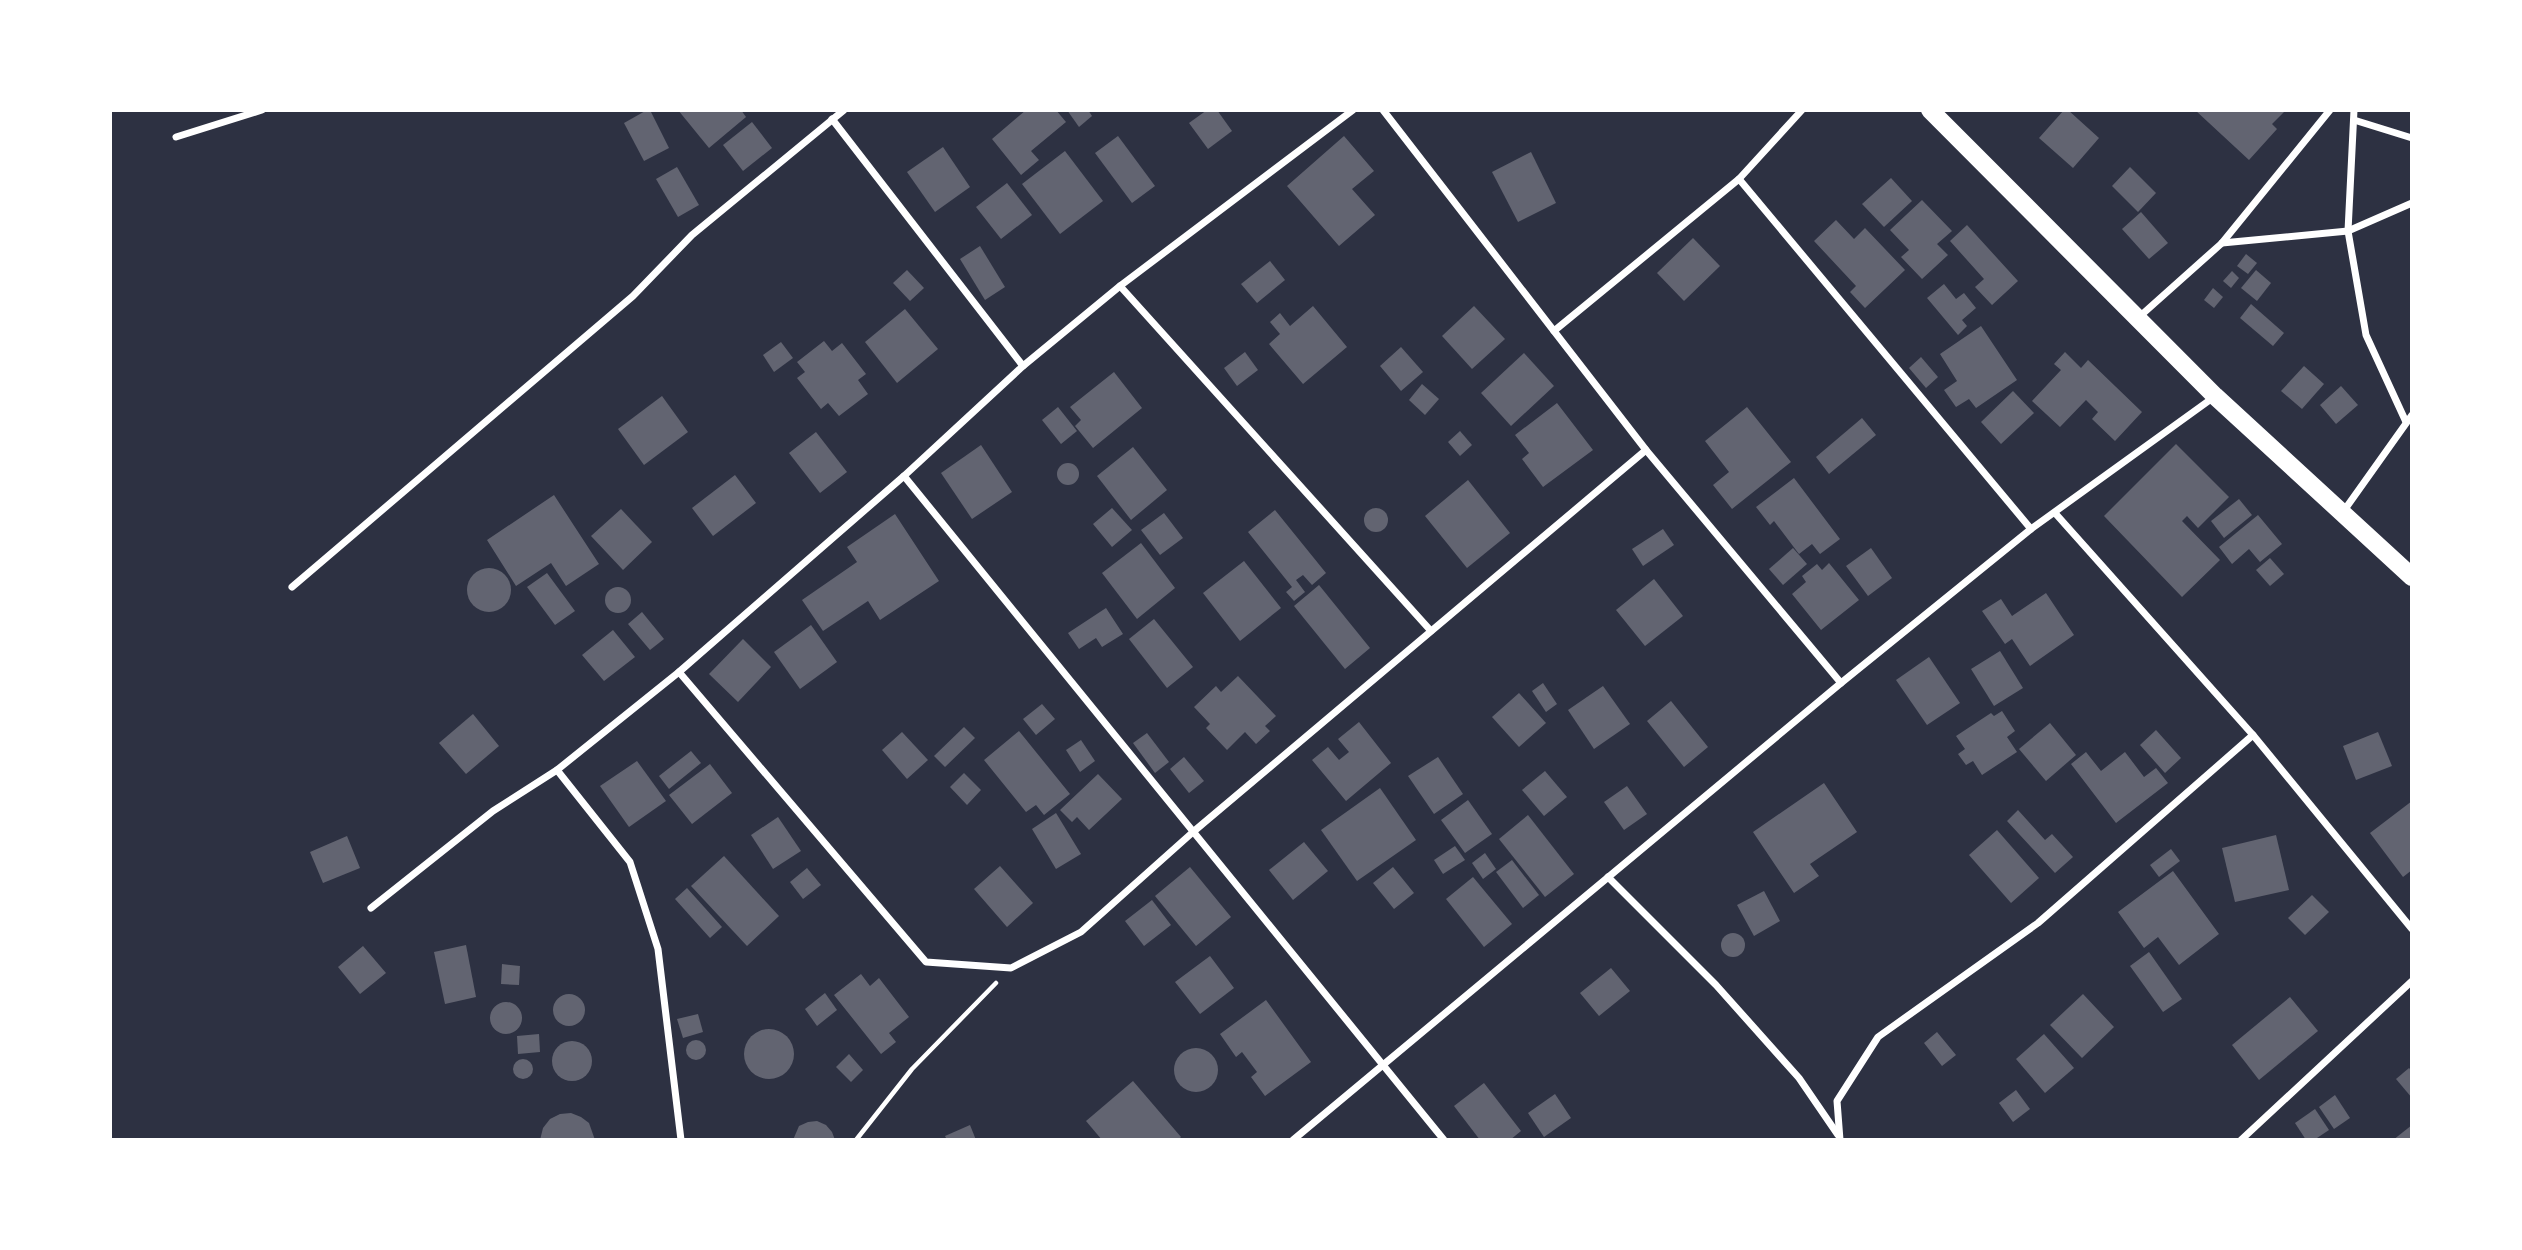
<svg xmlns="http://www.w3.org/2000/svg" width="2522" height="1250" viewBox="0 0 2522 1250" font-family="'Open Sans',sans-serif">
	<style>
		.building { fill: #626471 }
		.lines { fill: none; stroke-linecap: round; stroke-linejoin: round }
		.path { stroke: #fff; stroke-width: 4.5 }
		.minor { stroke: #fff; stroke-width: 7 }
		.primary { stroke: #fff; stroke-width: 18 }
	</style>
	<rect width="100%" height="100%" fill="#2d3142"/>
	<g class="building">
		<polygon points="647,110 650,110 669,148 644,161 624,123"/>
		<polygon points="678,110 741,110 746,117 709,148"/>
		<polygon points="1026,110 1056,110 1066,122 1031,151 1039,160 1021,175 992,139"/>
		<polygon points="1067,110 1088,110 1092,116 1079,127"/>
		<polygon points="1207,110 1217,110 1232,131 1208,149 1189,123"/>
		<polygon points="2064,110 2068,110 2099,138 2073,168 2039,138"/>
		<polygon points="2195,110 2282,110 2284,112 2272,124 2277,129 2249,160"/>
		<polygon points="752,122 772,148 743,171 723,145"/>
		<polygon points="1118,136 1155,186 1132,203 1095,153"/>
		<polygon points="1344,136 1374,171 1352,189 1375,215 1339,246 1287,186"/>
		<polygon points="943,147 970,187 935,212 907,172"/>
		<polygon points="1065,151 1103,201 1060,234 1022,184"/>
		<polygon points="1531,152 1556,203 1518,222 1492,172"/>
		<polygon points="677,167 699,205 678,217 656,179"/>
		<polygon points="2130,167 2156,193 2138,212 2112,186"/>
		<polygon points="1891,178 1912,201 1884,227 1862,204"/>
		<polygon points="1007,183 1032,215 1001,239 976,207"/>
		<polygon points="1922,200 1952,231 1937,244 1948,255 1922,279 1901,257 1909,250 1890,230"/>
		<polygon points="2141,212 2168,243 2149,259 2122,229"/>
		<polygon points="1836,220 1854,239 1865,228 1905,270 1865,308 1850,292 1856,286 1814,241"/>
		<polygon points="1967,225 2018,281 1992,305 1975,287 1984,279 1950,241"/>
		<polygon points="1693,238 1720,266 1684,301 1657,273"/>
		<polygon points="980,246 1005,287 985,300 960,259"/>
		<polygon points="2246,254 2257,263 2248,274 2237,266"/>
		<polygon points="1270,261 1285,280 1257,303 1241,284"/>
		<polygon points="907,270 924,288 910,301 893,283"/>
		<polygon points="2256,270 2271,283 2257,301 2241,288"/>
		<polygon points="2232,271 2239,278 2231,288 2223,281"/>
		<polygon points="1944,284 1956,299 1964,293 1976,308 1962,320 1967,326 1958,335 1927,298"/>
		<polygon points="2213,288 2223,297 2214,308 2204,300"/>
		<polygon points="2251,304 2284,333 2273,346 2240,318"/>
		<polygon points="1313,306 1347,347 1303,384 1269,344 1280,334 1270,322 1280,313 1290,326"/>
		<polygon points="1474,306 1505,339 1472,369 1442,336"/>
		<polygon points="905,309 938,349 897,383 865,342"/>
		<polygon points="1981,326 2017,380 1976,408 1969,399 1956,407 1944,390 1957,381 1940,354"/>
		<polygon points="824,341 832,351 842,343 866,374 858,380 868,394 839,416 828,403 821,409 797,378 805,372 797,362"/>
		<polygon points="781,342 793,358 774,372 763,355"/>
		<polygon points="1401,347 1423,372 1401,391 1380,366"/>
		<polygon points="1245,352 1258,370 1237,386 1224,368"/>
		<polygon points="2065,352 2081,368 2088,360 2142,412 2115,441 2092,419 2098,412 2086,400 2060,427 2032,401 2061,370 2054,364"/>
		<polygon points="1524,353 1554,386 1511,426 1481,393"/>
		<polygon points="1921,357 1938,377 1926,388 1909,368"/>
		<polygon points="2304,366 2324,384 2302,409 2281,391"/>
		<polygon points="1114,372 1142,408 1093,448 1075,426 1081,420 1070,407"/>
		<polygon points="1422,384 1439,399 1425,415 1409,400"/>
		<polygon points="2341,386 2358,405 2336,424 2320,405"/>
		<polygon points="2013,391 2034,413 2001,444 1981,422"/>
		<polygon points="662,396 688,432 644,465 618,429"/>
		<polygon points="1557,403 1593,450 1543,487 1522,459 1529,453 1515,435"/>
		<polygon points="1058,407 1077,431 1061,444 1042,420"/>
		<polygon points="1747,407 1791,462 1732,509 1713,485 1729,472 1705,441"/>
		<polygon points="1862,418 1876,435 1829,474 1816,457"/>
		<polygon points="1460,431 1472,445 1460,456 1448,442"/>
		<polygon points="816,432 847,472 820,493 789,453"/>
		<polygon points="2176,444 2229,497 2198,528 2187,516 2182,521 2220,560 2182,597 2104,516"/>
		<polygon points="981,445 1012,492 972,519 941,473"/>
		<polygon points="1133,447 1167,490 1131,520 1097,476"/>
		<circle cx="1068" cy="474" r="11"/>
		<polygon points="735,475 756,503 713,536 692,508"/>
		<polygon points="1794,478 1840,539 1820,554 1812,544 1799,554 1774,521 1770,525 1756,507"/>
		<polygon points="1468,480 1510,533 1467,568 1425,516"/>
		<polygon points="554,495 599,564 566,586 551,563 516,586 487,540"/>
		<polygon points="2239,499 2252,515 2224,538 2211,521"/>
		<circle cx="1376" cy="520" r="12"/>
		<polygon points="1112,508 1132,530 1112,547 1093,524"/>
		<polygon points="621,509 652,542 623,570 591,536"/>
		<polygon points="1275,510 1326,573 1312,585 1303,575 1296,580 1305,592 1294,601 1286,592 1292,587 1248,532"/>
		<polygon points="1164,513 1183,538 1160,555 1141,530"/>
		<polygon points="895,514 939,581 880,620 868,601 823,631 802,600 857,562 847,547"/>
		<polygon points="2258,515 2282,544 2260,562 2249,549 2232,564 2219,547"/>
		<polygon points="1663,529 1674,545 1643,566 1632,549"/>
		<polygon points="1141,543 1175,588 1137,619 1102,573"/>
		<polygon points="1793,548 1807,564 1783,585 1769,569"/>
		<polygon points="1871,548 1892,578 1868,596 1846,566"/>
		<polygon points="2270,558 2284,574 2270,586 2256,570"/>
		<polygon points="1244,561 1281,608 1240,641 1203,593"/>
		<polygon points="1829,563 1859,600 1821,630 1792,594 1806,582 1802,576 1817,564 1822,570"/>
		<circle cx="489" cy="590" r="22"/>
		<polygon points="547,573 575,611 555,625 527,587"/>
		<polygon points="1654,579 1683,616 1645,646 1616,610"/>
		<polygon points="1319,585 1370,648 1345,669 1294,606"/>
		<circle cx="618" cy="600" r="13"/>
		<polygon points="2046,593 2074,635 2030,666 2012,639 2005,644 1982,611 2001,599 2012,616"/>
		<polygon points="1106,608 1123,634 1102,647 1096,638 1079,649 1068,633"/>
		<polygon points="642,612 664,639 650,650 628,624"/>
		<polygon points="1154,619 1193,667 1167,688 1129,639"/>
		<polygon points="811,625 837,662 800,689 774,652"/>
		<polygon points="613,630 635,657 604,681 582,655"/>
		<polygon points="743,639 771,667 738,702 709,674"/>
		<polygon points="2000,651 2023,688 1994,706 1971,669"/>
		<polygon points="1929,657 1960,703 1927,725 1896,680"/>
		<polygon points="1238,676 1276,716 1265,726 1270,731 1256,744 1245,732 1227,750 1206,728 1210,724 1194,707 1216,686 1221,692"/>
		<polygon points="1543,683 1557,704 1546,712 1532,691"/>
		<polygon points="1603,686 1630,724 1594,749 1568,710"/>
		<polygon points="1519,693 1546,723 1519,747 1492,717"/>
		<polygon points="1671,701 1708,747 1684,767 1647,721"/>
		<polygon points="1042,704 1055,719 1036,735 1023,719"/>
		<polygon points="2002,711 2015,731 2007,737 2017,752 1982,775 1973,761 1966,765 1958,754 1965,749 1956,736 1991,713 1994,716"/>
		<polygon points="473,714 499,746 466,774 439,743"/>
		<polygon points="1359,722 1391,763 1346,801 1312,760 1328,747 1339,760 1349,752 1338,739"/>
		<polygon points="2050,723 2076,755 2046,781 2019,749"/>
		<polygon points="964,727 975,738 945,767 934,756"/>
		<polygon points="2156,730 2181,758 2165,773 2140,745"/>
		<polygon points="1019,731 1070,794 1044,815 1036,805 1026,812 984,760"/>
		<polygon points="902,732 928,760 907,779 882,750"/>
		<polygon points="2378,732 2392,766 2356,780 2343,746"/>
		<polygon points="1147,733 1169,762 1155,773 1133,743"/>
		<polygon points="1081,740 1095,761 1080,772 1066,750"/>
		<polygon points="691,751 701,763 669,789 659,776"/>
		<polygon points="2086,752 2101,771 2125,752 2144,777 2156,768 2168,783 2116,823 2071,764"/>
		<polygon points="1184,757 1204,781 1189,793 1170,769"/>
		<polygon points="1438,757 1463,794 1434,814 1408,776"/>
		<polygon points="637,761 666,801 629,827 600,786"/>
		<polygon points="710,764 732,793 692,824 669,795"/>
		<polygon points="1545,771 1567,797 1544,816 1522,790"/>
		<polygon points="964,773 981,790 967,805 950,787"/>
		<polygon points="1098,774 1122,799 1089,830 1077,817 1072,822 1060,810"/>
		<polygon points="1824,783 1857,832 1810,864 1819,876 1794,893 1753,832"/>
		<polygon points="1627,786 1647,814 1624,830 1604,802"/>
		<polygon points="1380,788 1416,840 1357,881 1321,830"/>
		<polygon points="1468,800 1492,834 1465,853 1441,820"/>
		<polygon points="2412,801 2412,870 2403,877 2370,833"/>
		<polygon points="2018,810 2045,840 2052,834 2073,857 2055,873 2007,821"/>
		<polygon points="1056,813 1081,854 1056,869 1032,829"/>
		<polygon points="1528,815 1574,874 1545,897 1499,839"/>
		<polygon points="778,817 801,851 773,869 751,835"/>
		<polygon points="1997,830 2039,878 2011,903 1969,855"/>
		<polygon points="2276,835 2289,890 2235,902 2222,848"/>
		<polygon points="347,836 360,868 323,883 310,852"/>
		<polygon points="1304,842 1328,871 1293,900 1269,870"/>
		<polygon points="1455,846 1465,860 1443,874 1434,860"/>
		<polygon points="2171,849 2180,861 2159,877 2150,865"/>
		<polygon points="1485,853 1496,869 1483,879 1472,863"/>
		<polygon points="724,856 779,916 747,946 691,886"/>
		<polygon points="1512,860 1539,895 1523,908 1496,872"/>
		<polygon points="1000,866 1033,903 1007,927 974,889"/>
		<polygon points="1190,867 1231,917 1196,946 1155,896"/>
		<polygon points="1393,867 1414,893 1394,909 1373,883"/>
		<polygon points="807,868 821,885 803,899 790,882"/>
		<polygon points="2173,871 2219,934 2179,965 2158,937 2144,948 2118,912"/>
		<polygon points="1473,877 1512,924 1484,947 1446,899"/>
		<polygon points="687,888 722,927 710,938 675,899"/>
		<polygon points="1764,891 1780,921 1754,936 1737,905"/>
		<polygon points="2312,895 2329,912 2305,935 2288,918"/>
		<polygon points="1152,900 1171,925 1144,946 1125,921"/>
		<circle cx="1733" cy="945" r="12"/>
		<polygon points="466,945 476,997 445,1004 434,952"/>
		<polygon points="363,946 386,973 360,994 338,967"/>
		<polygon points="2149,952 2182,999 2163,1012 2130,966"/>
		<polygon points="1210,956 1234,988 1200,1014 1175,982"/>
		<polygon points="502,964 520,966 519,985 501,984"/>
		<polygon points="1611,968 1630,991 1599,1016 1580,993"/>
		<polygon points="861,974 870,986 879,978 909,1017 889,1033 896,1042 881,1054 834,995"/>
		<polygon points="825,993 837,1010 817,1026 805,1009"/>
		<polygon points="2083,994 2114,1027 2082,1058 2050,1025"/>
		<circle cx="569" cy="1010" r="16"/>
		<polygon points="2290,997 2318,1031 2259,1080 2232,1045"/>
		<polygon points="1266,1000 1311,1062 1265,1096 1251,1077 1257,1072 1242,1052 1236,1057 1220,1034"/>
		<circle cx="506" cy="1018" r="16"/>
		<polygon points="698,1014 703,1032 683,1038 677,1019"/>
		<circle cx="769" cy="1054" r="25"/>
		<polygon points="1937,1032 1956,1055 1942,1066 1924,1043"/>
		<polygon points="539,1034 540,1052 518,1054 517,1036"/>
		<polygon points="2044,1034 2074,1068 2045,1093 2016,1059"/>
		<circle cx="696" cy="1050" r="10"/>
		<circle cx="572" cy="1061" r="20"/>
		<circle cx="1196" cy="1070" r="22"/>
		<polygon points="849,1054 863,1070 851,1082 836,1067"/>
		<circle cx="523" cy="1069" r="10"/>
		<polygon points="2409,1068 2412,1071 2412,1098 2396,1079"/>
		<polygon points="1133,1081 1181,1137 1178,1140 1102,1140 1086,1121"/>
		<polygon points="1484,1083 1521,1131 1510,1140 1480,1140 1454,1106"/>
		<polygon points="2016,1090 2030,1109 2013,1122 1999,1103"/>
		<polygon points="1555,1094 1571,1118 1544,1137 1528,1113"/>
		<polygon points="2335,1095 2350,1118 2334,1129 2319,1107"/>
		<polygon points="2315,1109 2329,1130 2314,1140 2306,1140 2295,1123"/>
		<polygon points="571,1113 581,1117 589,1123 595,1140 540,1140 543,1128 550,1119 560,1114"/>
		<polygon points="817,1121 826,1125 832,1132 835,1140 793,1140 799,1126 808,1122"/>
		<polygon points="970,1125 976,1140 947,1140 945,1136"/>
		<polygon points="2412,1125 2412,1140 2393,1140"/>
	</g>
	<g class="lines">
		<polyline class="path" points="856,1140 912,1069 996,983"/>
		<g class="minor">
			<polyline points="1383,110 1646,450 1841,683"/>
			<polyline points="2354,110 2348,231 2366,335 2406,422"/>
			<polyline points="832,119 1023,366"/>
			<polyline points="2354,120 2412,138"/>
			<polyline points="176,137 262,110"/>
			<polyline points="1739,179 2031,529"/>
			<polyline points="2222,243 2348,231 2412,203"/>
			<polyline points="1120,286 1431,631"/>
			<polyline points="2138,318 2222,243 2330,110"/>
			<polyline points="1554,331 1739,179 1802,110"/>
			<polyline points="904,476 1444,1140"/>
			<polyline points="2343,512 2412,415"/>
			<polyline points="2055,513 2253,735 2412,929"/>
			<polyline points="292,587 633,296 692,235 844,110"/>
			<polyline points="679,672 926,962 1011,968 1081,932 1193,832 1646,450"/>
			<polyline points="557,770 630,862 658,949 681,1140"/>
			<polyline points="1608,877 1716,985 1799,1078 1838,1135"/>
			<polyline points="371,908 493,811 557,770 679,672 904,476 1023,366 1120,286 1353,110"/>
			<polyline points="1293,1140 1841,683 2031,529 2214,397"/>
			<polyline points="1840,1140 1837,1101 1878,1037 2038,923 2253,735"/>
			<polyline points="2241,1140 2412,981"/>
		</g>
		<polyline class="primary" points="1930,110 2215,396 2412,577"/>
	</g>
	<rect width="2522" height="1250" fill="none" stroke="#ffffff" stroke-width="224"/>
</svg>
